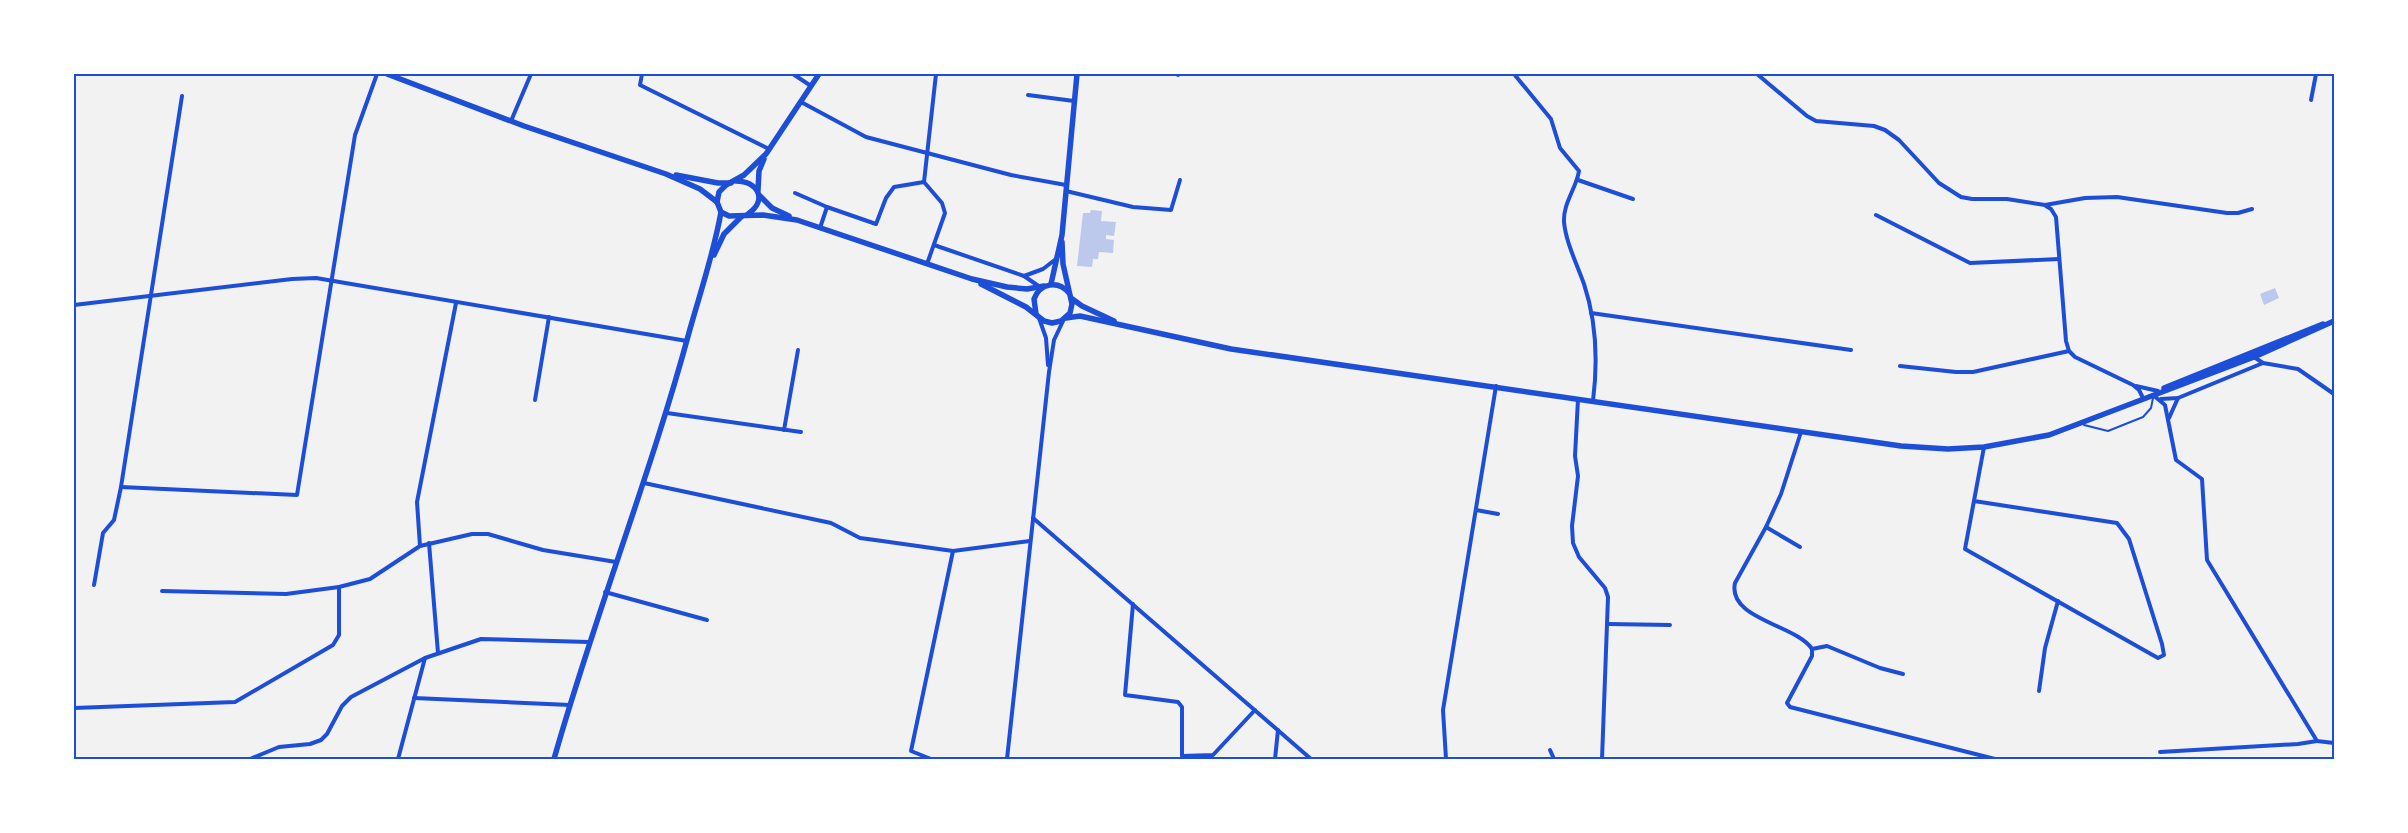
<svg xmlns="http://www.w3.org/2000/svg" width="2408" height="833" viewBox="0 0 2408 833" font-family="'Open Sans',sans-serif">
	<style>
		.building { fill: #bdc9ec }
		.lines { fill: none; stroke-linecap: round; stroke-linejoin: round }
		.service { stroke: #1d4ed8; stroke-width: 2 }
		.minor { stroke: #1d4ed8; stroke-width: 4 }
		.secondary { stroke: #1d4ed8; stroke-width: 5.5 }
		.neatline { fill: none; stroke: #1d4ed8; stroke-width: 2 }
	</style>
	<rect width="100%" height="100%" fill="#f2f2f2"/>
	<g class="building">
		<polygon points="1091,210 1102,211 1101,221 1116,222 1114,236 1106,235 1106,239 1114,240 1113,253 1099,252 1098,259 1093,259 1092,267 1077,266 1083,213 1090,213"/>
		<polygon points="2275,288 2279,298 2264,305 2260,294"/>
	</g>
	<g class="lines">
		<polyline class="service" points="2084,425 2108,431 2143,417 2151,408 2153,398"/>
		<g class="minor">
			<polyline points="642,74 640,85 769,149"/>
			<polyline points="793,74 811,86"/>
			<path d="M1514,74l37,45 9,29 19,23c-3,18 -16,32 -15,51 2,21 13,42 20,62 13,39 14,77 9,117"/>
			<polyline points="1757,74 1807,116 1816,121 1874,126 1885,130 1899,140 1939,183 1961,197 1972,199 2007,199 2045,205 2085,198 2117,197 2227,213 2238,213 2252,209"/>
			<polyline points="1178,75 1178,74"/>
			<polyline points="1028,95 1074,101"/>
			<polyline points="2311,100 2316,74"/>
			<polyline points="801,102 866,137 1011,175 1066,185"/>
			<polyline points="511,121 531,74"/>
			<polyline points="1578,180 1633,199"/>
			<polyline points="1066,191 1133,207 1171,210 1180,180"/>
			<polyline points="795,193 827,207"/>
			<polyline points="2046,206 2051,209 2056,217 2066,341 2069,351 2075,357 2133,385 2139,390 2143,398"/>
			<polyline points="1876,215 1970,263 2059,259"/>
			<polyline points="820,228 827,207 876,224 886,198 894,187 924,182"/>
			<polyline points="934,245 1024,276 1040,287"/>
			<polyline points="927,264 945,213 942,203 924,182 936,74"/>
			<polyline points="1024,276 1043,269 1056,259"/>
			<polyline points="74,305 292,279 316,278 687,341"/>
			<polyline points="1591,313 1851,350"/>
			<polyline points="1039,318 1046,338 1048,365"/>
			<polyline points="2254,357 2263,363 2298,369 2334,394"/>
			<polyline points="1900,366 1956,372 1973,372 2069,351"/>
			<polyline points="2136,386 2158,391"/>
			<polyline points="2153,395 2165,405 2176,460 2202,479 2207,560 2317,741 2334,743"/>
			<polyline points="1578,399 1575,456 1578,476 1572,526 1573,543 1579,557 1605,588 1608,597 1602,759"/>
			<polyline points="2161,399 2178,398 2263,363"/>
			<polyline points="535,400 549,317"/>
			<polyline points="667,413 801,432"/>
			<polyline points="2169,418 2178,398"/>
			<polyline points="784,430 798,350"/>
			<path d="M1801,432l-20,62 -15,33 -31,56c-8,36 62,42 77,66v7l-25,47 3,4 205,52"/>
			<polyline points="644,483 831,523 860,538 875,540 953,551 1030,541"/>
			<polyline points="121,487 297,495 355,135 377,74"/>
			<polyline points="1974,501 2117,523 2129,539 2162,644 2164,655 2158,658 1965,549 1984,447"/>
			<polyline points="1476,510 1498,514"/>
			<polyline points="1033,518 1311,759"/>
			<polyline points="1766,527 1800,547"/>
			<polyline points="429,543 438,653"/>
			<polyline points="420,546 417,502 456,303"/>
			<polyline points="94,585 103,533 114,520 121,487 182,96"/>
			<polyline points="162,591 286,594 339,587"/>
			<polyline points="605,592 707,620"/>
			<polyline points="1133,604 1125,695 1178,702 1182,707 1182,756 1213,755 1255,710"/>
			<polyline points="1608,624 1670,625"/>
			<polyline points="1812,649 1827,646 1880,668 1903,674"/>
			<polyline points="2039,691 2045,648 2058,601"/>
			<polyline points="414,698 570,705"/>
			<polyline points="74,708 235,702 333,645 339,635 339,587 370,579 420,546 472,534 488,534 543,550 616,562"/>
			<polyline points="1550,750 1554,759"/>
			<polyline points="2160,752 2298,744 2317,741"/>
			<polyline points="250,759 279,747 310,744 321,740 327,734 342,706 351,697 425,658 481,639 589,642"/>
			<polyline points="398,759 425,658"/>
			<polyline points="931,759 911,751 953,551"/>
			<polyline points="1007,759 1049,372 1054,340 1064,319"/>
			<polyline points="1275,759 1278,730"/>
			<polyline points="1446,759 1443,710 1496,386"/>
		</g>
		<g class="secondary">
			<polyline points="387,74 524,126 666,174 700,189 717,202"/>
			<polyline points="819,74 766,154 744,175 726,185 719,192 717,202 721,212 729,216 763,215 797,220 972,279 1007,287 1027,289 1044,286"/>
			<polyline points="676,175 718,183 731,183"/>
			<path d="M736,181c22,0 32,19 12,33"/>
			<polyline points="758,190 759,171 764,159"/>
			<polyline points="759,195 772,208 789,216"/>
			<polyline points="714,255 724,234 742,216"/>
			<polyline points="981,284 1026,307 1044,321 1052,323 1061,321 1070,313 1072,304 1063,264 1062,242"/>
			<polyline points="1051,284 1062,235 1077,74"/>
			<polyline points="1071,298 1082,306 1114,321"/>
			<path d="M1036,314l-2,-15c6,-16 24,-19 35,-6"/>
			<polyline points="1066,318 1080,316 1231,349 1901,446 1948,449 1984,447 2049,435 2254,357 2334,321"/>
			<polyline points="2164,388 2323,324"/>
			<path d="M554,759c41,-145 97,-285 136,-430 11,-39 24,-77 31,-117"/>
		</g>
	</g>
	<rect width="2408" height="833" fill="none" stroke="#ffffff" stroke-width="150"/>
	<rect x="75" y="75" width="2258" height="683" class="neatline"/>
</svg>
